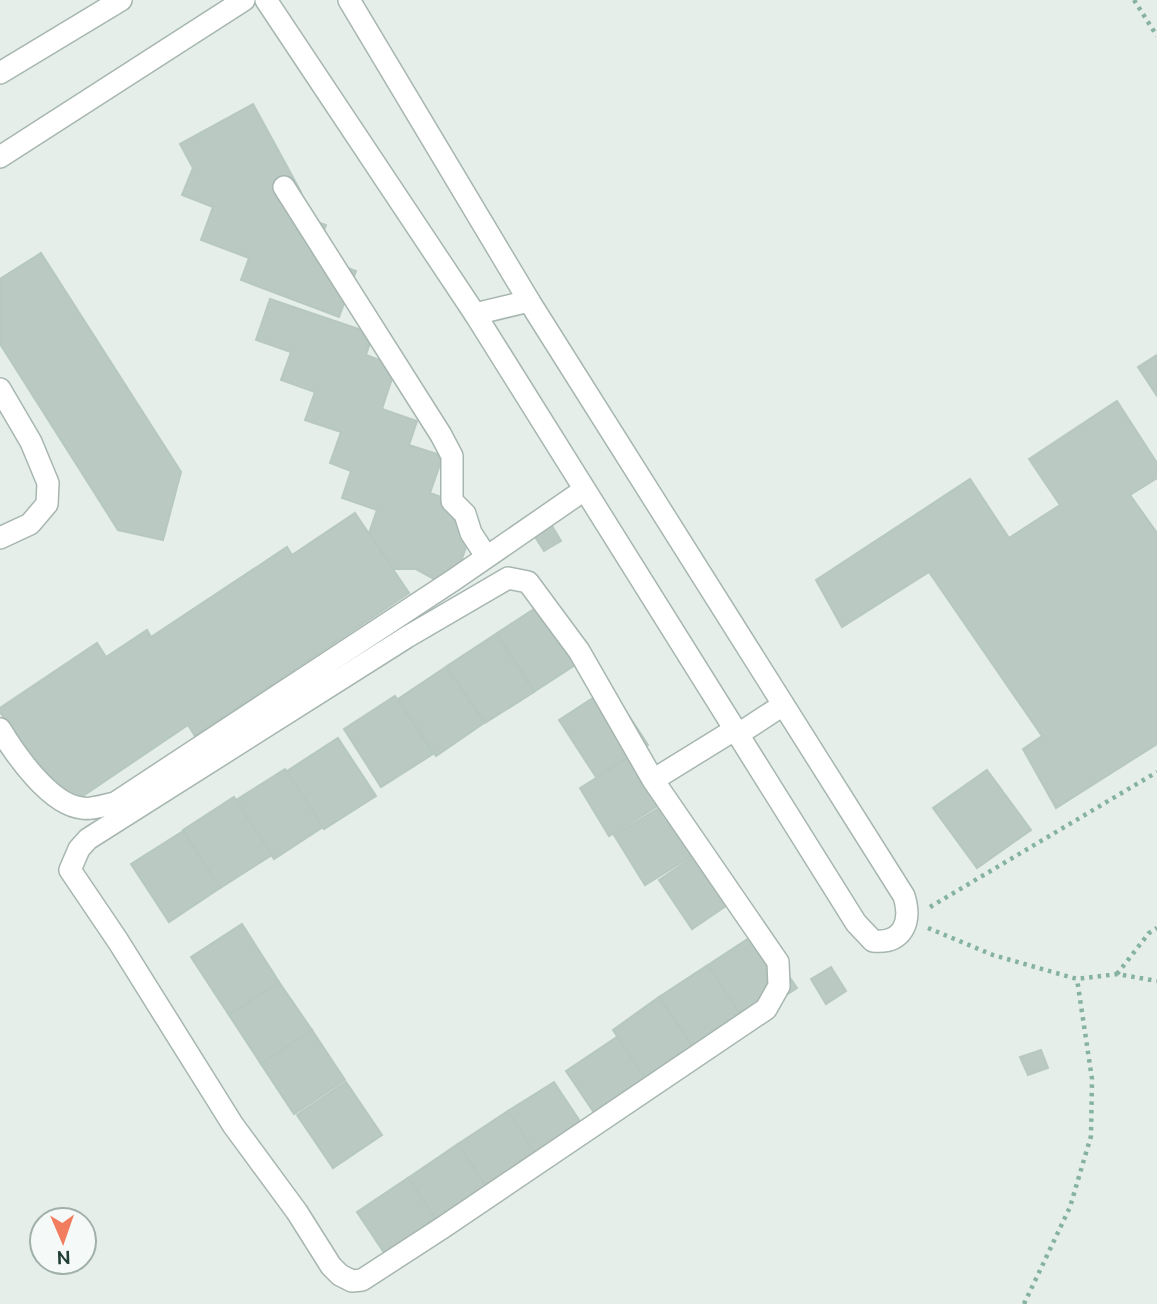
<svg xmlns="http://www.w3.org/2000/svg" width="1157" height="1304" viewBox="0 0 1157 1304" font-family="Ubuntu,sans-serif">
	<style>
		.building { fill: #bac9c2; stroke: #b7c8c0; stroke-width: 2 }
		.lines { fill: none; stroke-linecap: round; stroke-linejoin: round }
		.minor-casing { stroke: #a7b6b0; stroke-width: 24 }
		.path { stroke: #85b2a2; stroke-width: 4.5; stroke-dasharray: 3.5 5; stroke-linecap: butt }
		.minor { stroke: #fff; stroke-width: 21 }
	</style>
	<rect width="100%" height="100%" fill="#e5eee9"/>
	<g class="building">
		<polygon points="253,104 301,192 293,213 326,225 315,255 356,271 339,317 241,280 249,258 201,240 213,207 182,195 193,168 180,144"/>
		<polygon points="41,253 181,472 163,540 118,530 0,344 0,279"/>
		<polygon points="270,299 373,334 366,355 396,366 382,409 417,421 409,445 443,456 430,493 452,501 475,521 455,579 445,585 416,569 394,569 369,533 377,510 342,498 351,471 330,463 341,432 305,420 315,392 281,380 291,352 256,340"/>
		<polygon points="1157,355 1157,396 1138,367"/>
		<polygon points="1117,401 1157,463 1157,478 1130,495 1157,533 1157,744 1056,808 1023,749 1042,736 929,572 842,627 816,580 970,479 1009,538 1060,505 1029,459"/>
		<polygon points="355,513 409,593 195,736 188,725 65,808 0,712 0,708 97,643 106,657 147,630 151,637 287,547 292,555"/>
		<polygon points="549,521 561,541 544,551 532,532"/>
		<polygon points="548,600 586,658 535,691 497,633"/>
		<polygon points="496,634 534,692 485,723 447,666"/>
		<polygon points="446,667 484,723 436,756 398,699"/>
		<polygon points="610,687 648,745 596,777 559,720"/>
		<polygon points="395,696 433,754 381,787 344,729"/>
		<polygon points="338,738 376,796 324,829 287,771"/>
		<polygon points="633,755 664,802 609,836 580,788"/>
		<polygon points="285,769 323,827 274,859 236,800"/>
		<polygon points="987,770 1031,830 977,868 933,808"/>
		<polygon points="234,797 272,855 220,888 183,830"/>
		<polygon points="664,805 695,854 645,885 614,835"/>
		<polygon points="183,831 220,888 169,922 131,864"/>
		<polygon points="708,847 742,895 692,929 659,880"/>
		<polygon points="242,924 279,982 229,1015 191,957"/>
		<polygon points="758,932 797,988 745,1022 708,965"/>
		<polygon points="708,965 745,1022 697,1053 659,997"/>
		<polygon points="831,967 846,991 826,1004 811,979"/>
		<polygon points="279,982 312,1030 261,1064 229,1015"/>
		<polygon points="659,997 697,1053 648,1083 613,1030"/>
		<polygon points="312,1030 345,1080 294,1114 261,1064"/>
		<polygon points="617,1037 648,1083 597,1117 566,1071"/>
		<polygon points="1041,1050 1048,1068 1028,1075 1020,1057"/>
		<polygon points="346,1082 382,1135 333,1168 297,1115"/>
		<polygon points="554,1082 587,1132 541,1163 508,1111"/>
		<polygon points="508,1111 541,1163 492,1195 458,1144"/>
		<polygon points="458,1144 492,1195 442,1228 408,1178"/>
		<polygon points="408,1178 442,1229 391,1263 357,1212"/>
	</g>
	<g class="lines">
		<defs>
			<g id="minor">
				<path d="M266,0l209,314 381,609 17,18c30,3 39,-19 31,-45l-375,-595 -180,-301"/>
				<polyline points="0,73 121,0"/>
				<polyline points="0,157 244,0"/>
				<polyline points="284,187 441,435 452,456 452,501 465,514 471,533 486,556"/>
				<polyline points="475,314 529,301"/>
				<polyline points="0,389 31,442 48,483 47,504 30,524 0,538"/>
				<path d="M0,729c15,25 50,76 82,79 9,2 23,-3 33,-5l340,-224 129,-89"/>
				<polyline points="737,735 783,705"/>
				<polyline points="653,780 778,962 779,986 766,1009 442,1228 362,1280 352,1281 340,1275 331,1266 297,1212 233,1125 118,941 70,870 79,849 88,839 407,637 508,578 528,582 579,651 653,780 734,730"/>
			</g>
		</defs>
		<use href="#minor" class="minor-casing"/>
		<g class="path">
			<polyline points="1134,0 1157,36"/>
			<polyline points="930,907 1157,772"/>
			<polyline points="928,928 993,955 1077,979 1117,974 1157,981"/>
			<polyline points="1117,974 1149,933 1157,928"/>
			<polyline points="1024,1304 1070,1207 1091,1136 1092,1079 1077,979"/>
		</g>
		<use href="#minor" class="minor"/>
	</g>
	<g transform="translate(63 1241) rotate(178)"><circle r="33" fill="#f5faf8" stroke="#a1b0ab" stroke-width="2"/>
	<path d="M0-5L12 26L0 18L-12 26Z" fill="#f27c5e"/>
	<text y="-10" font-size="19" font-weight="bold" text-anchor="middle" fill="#234037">N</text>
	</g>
</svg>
